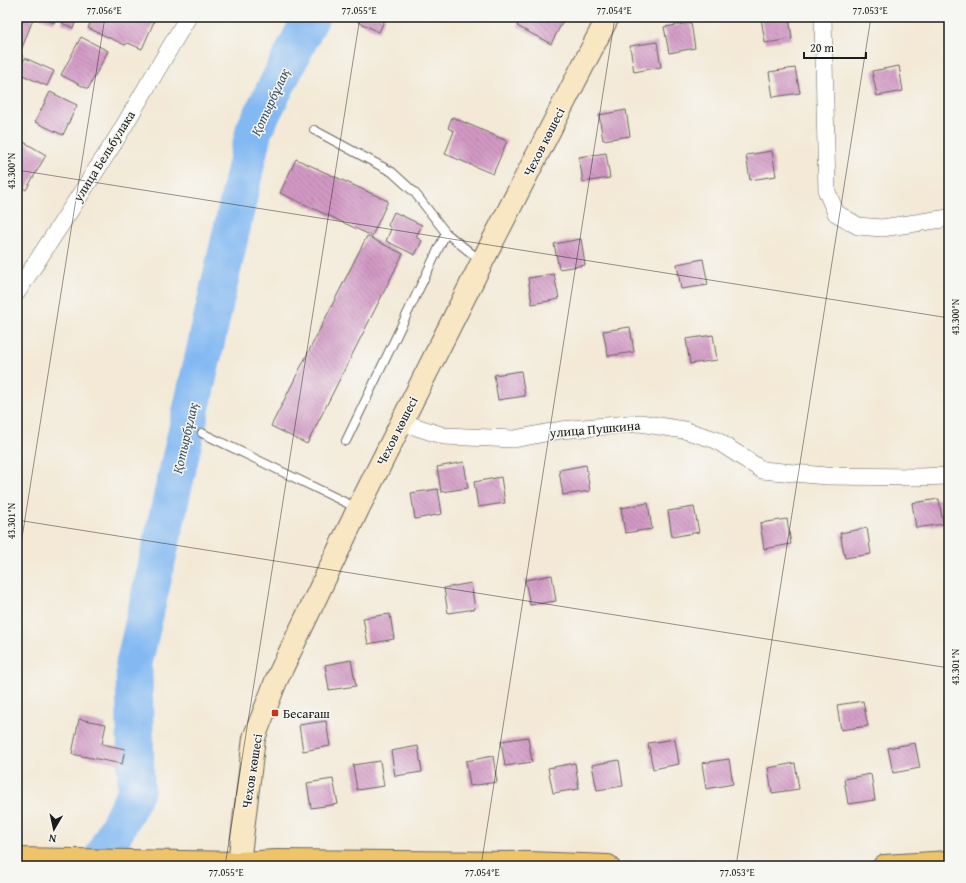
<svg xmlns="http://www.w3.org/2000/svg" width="966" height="883" viewBox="0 0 966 883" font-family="'Gentium Book Plus',serif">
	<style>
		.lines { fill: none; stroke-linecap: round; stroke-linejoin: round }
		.river { stroke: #83b9f2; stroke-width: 37 }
		.building { fill: url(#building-back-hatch) }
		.service-casing { stroke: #67645d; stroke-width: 10 }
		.minor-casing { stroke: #67645d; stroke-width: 18 }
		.secondary-casing { stroke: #67645d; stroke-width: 24 }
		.primary-casing { stroke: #67645d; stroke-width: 24 }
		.service { stroke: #fff; stroke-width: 8 }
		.minor { stroke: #fff; stroke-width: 17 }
		.secondary { stroke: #f9e7c3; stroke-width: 22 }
		.primary { stroke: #efc469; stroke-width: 22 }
		.ticks { fill: none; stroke: #1c1c1c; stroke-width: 1; stroke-opacity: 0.45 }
		.poi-dot { fill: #c8321e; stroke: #f6f6f2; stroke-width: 1.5 }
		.labels { text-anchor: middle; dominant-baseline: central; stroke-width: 3; stroke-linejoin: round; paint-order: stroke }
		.street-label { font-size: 13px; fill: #1c1c1c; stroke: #f6f6f2 }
		.poi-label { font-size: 13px; fill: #1c1c1c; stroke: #f6f6f2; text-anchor: start }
		.water-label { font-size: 14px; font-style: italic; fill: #405367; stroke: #f6f6f2 }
		.neatline { fill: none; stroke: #1c1c1c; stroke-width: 1.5 }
		.ticks-label { font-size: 10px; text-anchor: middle; fill: #1c1c1c }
	</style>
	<defs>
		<pattern id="building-back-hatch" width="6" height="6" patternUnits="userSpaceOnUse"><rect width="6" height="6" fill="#d299c5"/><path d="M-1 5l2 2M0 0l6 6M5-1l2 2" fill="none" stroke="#aa7c9f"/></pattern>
	</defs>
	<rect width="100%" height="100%" fill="#f6f6f2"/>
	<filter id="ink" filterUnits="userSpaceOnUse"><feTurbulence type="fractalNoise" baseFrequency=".025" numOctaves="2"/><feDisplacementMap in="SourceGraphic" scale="8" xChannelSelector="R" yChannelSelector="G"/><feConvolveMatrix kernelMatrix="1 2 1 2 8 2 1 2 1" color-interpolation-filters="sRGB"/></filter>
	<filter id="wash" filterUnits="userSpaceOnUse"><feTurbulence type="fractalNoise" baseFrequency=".012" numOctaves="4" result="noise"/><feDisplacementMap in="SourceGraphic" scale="16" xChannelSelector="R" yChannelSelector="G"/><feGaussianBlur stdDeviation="0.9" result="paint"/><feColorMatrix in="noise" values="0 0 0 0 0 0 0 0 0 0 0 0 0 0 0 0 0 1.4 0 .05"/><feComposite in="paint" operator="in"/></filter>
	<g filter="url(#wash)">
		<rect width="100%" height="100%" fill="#f3e9d6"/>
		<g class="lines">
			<polyline class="river" points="98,866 136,791 134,664 254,130 311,17"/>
		</g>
		<g id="blocks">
			<g class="building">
				<polygon points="18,17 28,17 33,19 22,48 17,47 17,19"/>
				<polygon points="39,17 56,17 54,23"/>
				<polygon points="64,17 78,17 73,28 62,23"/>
				<polygon points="93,17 156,17 142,49 128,43 125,45 88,28"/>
				<polygon points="360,17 386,17 379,32 358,22"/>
				<polygon points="522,17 565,17 551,44 517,26"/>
				<polygon points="765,17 789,17 792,39 765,43 761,18"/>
				<polygon points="691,23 695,48 669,53 664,27"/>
				<polygon points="81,37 108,51 88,89 61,75"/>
				<polygon points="657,42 661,67 634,72 630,46"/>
				<polygon points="17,54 23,56 17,71"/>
				<polygon points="25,58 54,71 47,86 18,73"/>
				<polygon points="899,66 903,91 877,96 872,71"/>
				<polygon points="795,68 800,93 773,97 769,72"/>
				<polygon points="50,92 77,105 63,135 35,122"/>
				<polygon points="626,110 630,136 603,140 599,115"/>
				<polygon points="452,117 507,141 493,174 445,154 454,131 448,128"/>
				<polygon points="17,138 46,155 26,190 17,184"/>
				<polygon points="772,151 776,176 750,180 746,155"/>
				<polygon points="606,153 610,178 583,182 579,157"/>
				<polygon points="296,159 388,201 372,236 280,193"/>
				<polygon points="394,212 422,225 416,237 422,241 415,255 386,241 391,229 388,225"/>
				<polygon points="367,236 403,254 307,444 271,426"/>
				<polygon points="581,239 585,265 559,269 554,244"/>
				<polygon points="703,259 708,285 681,289 677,264"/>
				<polygon points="554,274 559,299 532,304 528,278"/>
				<polygon points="630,327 634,352 608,356 603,331"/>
				<polygon points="713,335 717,360 690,364 686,339"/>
				<polygon points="521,371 525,396 498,400 494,375"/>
				<polygon points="464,462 468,488 441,492 437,467"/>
				<polygon points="586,465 590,491 563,495 559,470"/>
				<polygon points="501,477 505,503 478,507 474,482"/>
				<polygon points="438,489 442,514 415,519 411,493"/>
				<polygon points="939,499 943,524 916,528 912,503"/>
				<polygon points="648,503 652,529 625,533 621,508"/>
				<polygon points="694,507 699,532 672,537 668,511"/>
				<polygon points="787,519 791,544 764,549 760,523"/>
				<polygon points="867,528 871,554 845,558 840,533"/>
				<polygon points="552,575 556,601 530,605 525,580"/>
				<polygon points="471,583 475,609 448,613 444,588"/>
				<polygon points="390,614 394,639 368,644 363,618"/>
				<polygon points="351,660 356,686 329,690 325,665"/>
				<polygon points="863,701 868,726 841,730 837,705"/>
				<polygon points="79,719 106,724 102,744 125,749 122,764 72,754"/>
				<polygon points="326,721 330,746 303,751 299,725"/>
				<polygon points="528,737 532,762 505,766 501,741"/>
				<polygon points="675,739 679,764 653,769 648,743"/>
				<polygon points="915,743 920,768 893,773 888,748"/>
				<polygon points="418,746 422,772 395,776 391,751"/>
				<polygon points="949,751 949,774 948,774 944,752"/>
				<polygon points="493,756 497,782 470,786 466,761"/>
				<polygon points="729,759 733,784 706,789 702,763"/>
				<polygon points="619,760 623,786 597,790 592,765"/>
				<polygon points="380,761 384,786 357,790 353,765"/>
				<polygon points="575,763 579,789 553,793 548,768"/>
				<polygon points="795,763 799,789 772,793 768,768"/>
				<polygon points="871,774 875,800 848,804 844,779"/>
				<polygon points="333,779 338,804 311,808 307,783"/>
			</g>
		</g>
	</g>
	<g filter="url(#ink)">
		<use href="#blocks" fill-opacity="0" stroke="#67645d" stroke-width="1"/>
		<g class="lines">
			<defs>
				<g id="service">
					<polyline points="314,130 392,172 415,193 446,233 481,261"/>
					<polyline points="202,433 357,508"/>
					<polyline points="346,441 446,233"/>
				</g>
				<g id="minor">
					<polyline points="823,17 827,192 836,213 858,226 882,228 949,218"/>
					<polyline points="17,292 115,141 188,17"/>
					<polyline points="401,422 444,436 514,439 561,430 640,423 684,430 716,440 762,470 826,476 917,477 949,476"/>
				</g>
				<polyline id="secondary" points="239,863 254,738 276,681 358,509 482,262 608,17"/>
				<g id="primary">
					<polyline points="17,859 239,863 276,861 529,863 608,866"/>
					<polyline points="884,866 949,862"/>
				</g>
			</defs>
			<use href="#service" class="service-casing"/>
			<use href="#minor" class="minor-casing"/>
			<use href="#secondary" class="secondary-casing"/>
			<use href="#primary" class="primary-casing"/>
			<use href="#service" class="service"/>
			<use href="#minor" class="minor"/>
			<use href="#secondary" class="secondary"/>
			<use href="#primary" class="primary"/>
		</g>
	</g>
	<path class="ticks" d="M17,170l932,148M17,520l932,148M17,569l88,-552M225,866l135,-849M481,866l134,-849M736,866l135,-849"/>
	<rect class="poi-dot" x="271" y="709" width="8" height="8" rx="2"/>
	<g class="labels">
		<g class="street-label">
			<text transform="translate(544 142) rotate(-63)">Чехов көшесі</text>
			<text transform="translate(104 156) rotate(-58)">улица Бельбулака</text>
			<text transform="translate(595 429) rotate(-5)">улица Пушкина</text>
			<text transform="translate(397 431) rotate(-63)">Чехов көшесі</text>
			<text transform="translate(252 771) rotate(-81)">Чехов көшесі</text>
		</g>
		<g class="poi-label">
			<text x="283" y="713">Бесағаш</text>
		</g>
		<g class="water-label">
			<text transform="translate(270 102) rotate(-65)">Қотырбұлақ</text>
			<text transform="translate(185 438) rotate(-77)">Қотырбұлақ</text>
		</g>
	</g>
	<rect width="966" height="883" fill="none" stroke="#f6f6f2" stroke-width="44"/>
	<g transform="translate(54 829) rotate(189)" stroke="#f6f6f2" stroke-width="3" paint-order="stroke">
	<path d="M0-3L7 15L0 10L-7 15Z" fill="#1c1c1c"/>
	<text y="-6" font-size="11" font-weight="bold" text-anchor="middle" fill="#1c1c1c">N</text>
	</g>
	<path d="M804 52v6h62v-6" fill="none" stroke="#1c1c1c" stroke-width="2"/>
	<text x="810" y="52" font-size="12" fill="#1c1c1c" stroke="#f6f6f2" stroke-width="3" paint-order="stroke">20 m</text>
	<rect x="22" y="22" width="922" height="839" class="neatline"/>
	<g class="ticks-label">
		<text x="104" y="14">77.056°E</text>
		<text x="359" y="14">77.055°E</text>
		<text x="614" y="14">77.054°E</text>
		<text x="870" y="14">77.053°E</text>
		<text transform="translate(11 171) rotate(-90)" y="4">43.300°N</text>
		<text transform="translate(955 317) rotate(-90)" y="4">43.300°N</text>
		<text transform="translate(11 521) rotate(-90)" y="4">43.301°N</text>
		<text transform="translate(955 667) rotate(-90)" y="4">43.301°N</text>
		<text x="226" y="876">77.055°E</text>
		<text x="482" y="876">77.054°E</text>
		<text x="737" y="876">77.053°E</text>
	</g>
</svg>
